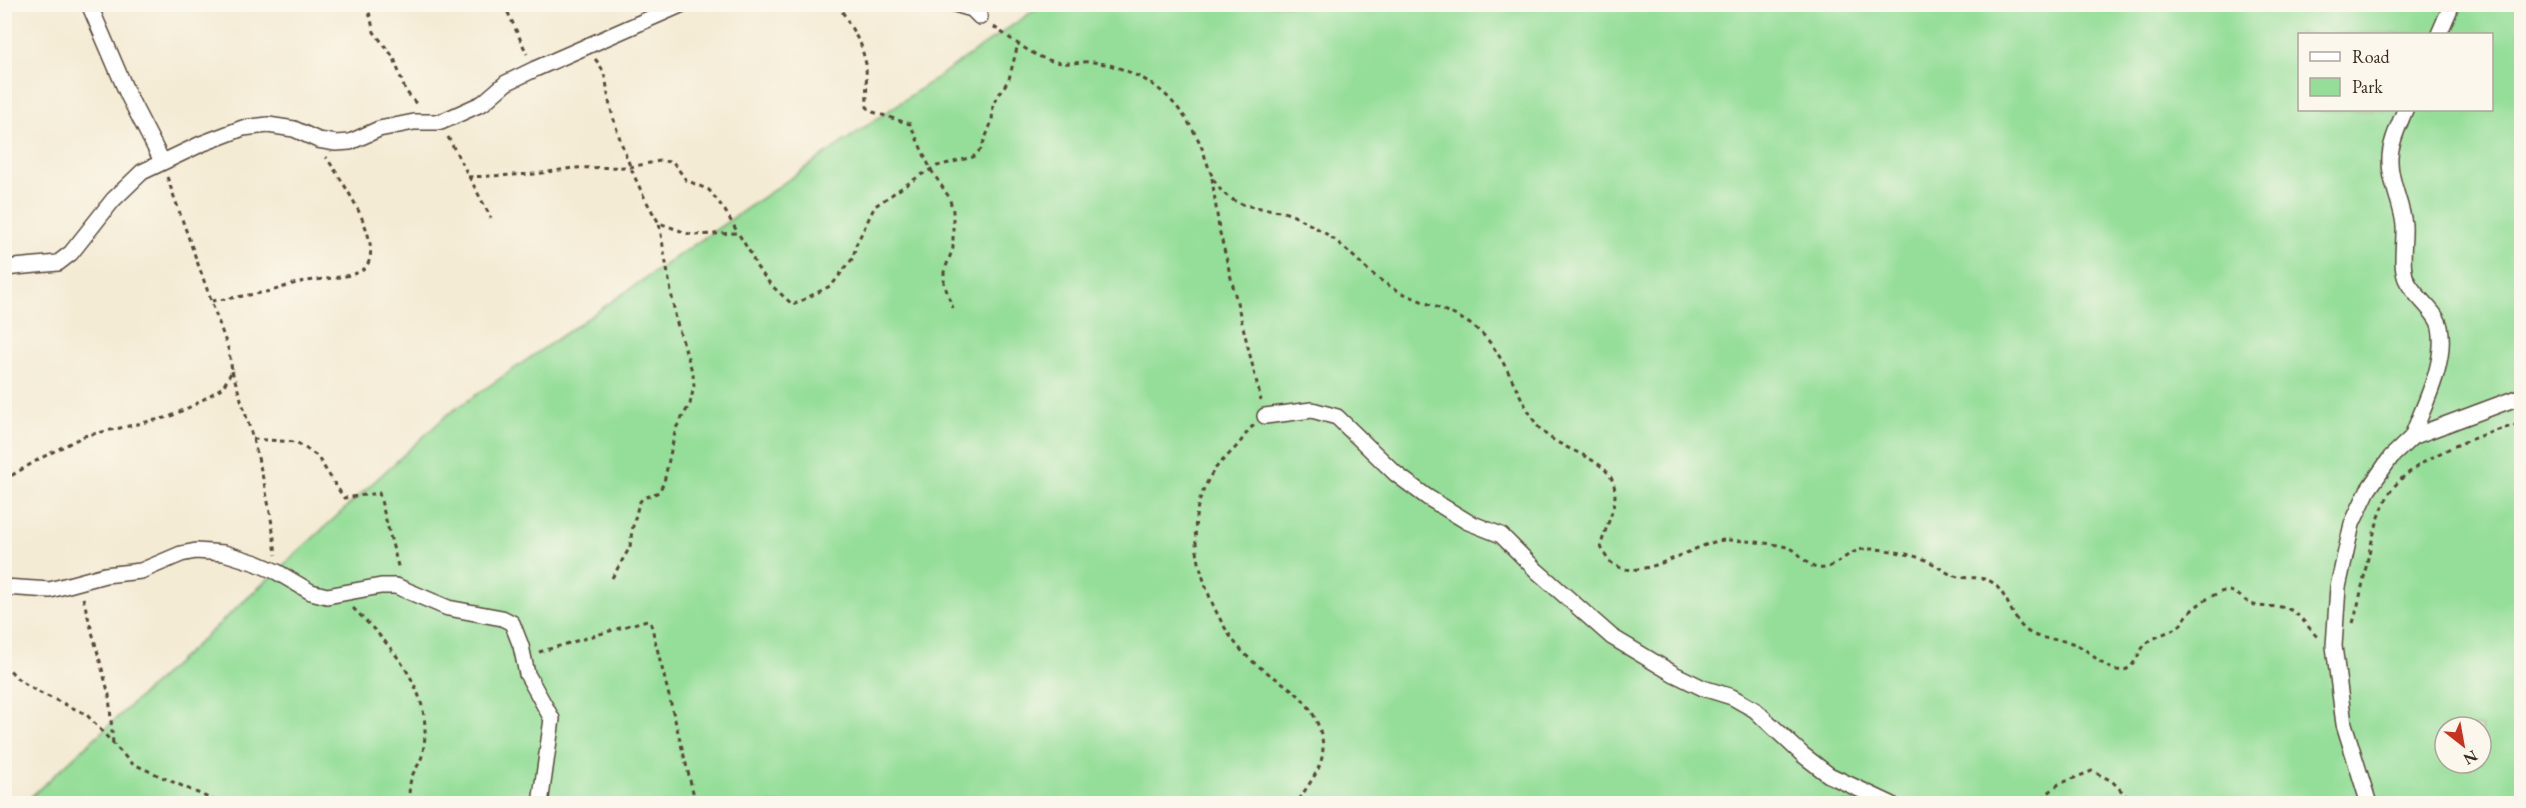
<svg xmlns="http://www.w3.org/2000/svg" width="2526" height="808" viewBox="0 0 2526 808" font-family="'EB Garamond',serif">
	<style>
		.green { fill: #95de99; stroke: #68845c; stroke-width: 1.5; fill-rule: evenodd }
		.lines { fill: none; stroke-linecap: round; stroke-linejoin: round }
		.street-casing { stroke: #574739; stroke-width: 18 }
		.path { stroke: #574739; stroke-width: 3; stroke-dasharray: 4.5 4.5; stroke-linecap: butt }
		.street { stroke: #fff; stroke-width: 15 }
	</style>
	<rect width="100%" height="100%" fill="#fbf7ec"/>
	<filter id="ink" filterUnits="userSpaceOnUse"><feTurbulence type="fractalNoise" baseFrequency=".0167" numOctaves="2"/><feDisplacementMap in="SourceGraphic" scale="12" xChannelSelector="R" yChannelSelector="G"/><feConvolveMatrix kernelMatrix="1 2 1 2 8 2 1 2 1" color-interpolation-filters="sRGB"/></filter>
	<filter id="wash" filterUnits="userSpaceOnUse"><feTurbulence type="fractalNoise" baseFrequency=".008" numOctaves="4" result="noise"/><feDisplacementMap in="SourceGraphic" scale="24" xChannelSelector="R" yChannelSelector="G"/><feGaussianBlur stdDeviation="1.35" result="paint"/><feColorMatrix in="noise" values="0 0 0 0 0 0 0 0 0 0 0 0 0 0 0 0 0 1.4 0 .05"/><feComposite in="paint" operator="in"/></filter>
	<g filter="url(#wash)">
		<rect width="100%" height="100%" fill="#f4ebd4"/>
		<path class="green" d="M1042,5h1479v798l-2498,1 424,-389zM2300,34h192v76h-192zM2445,727h36v36h-36z"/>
	</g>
	<g filter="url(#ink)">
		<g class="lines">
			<defs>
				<g id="street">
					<polyline points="89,4 128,95 162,161"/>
					<polyline points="955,4 972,9 980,17"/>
					<polyline points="2439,34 2452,4"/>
					<path d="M2405,110c-6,15 -16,35 -15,52 0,21 12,41 14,63 1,16 -4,39 2,54 7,17 31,32 34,48 7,36 -16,77 -28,110"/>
					<polyline points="4,268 58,263 71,253 113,200 142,172 201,144 243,128 268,125 294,129 318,140 336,143 350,142 379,129 414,122 441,122 483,103 506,83 535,69 683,4"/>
					<polyline points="1265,416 1312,410 1337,417 1396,474 1427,497 1468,522 1501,535 1537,571 1612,637 1674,674 1703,688 1732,697 1755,710 1803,755 1829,775 1891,804"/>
					<polyline points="4,587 50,590 105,575 141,571 181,554 196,551 224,553 256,563 277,572 311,592 327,596 381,586 396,586 448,608 502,618 512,623 521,646 527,674 552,719 540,804"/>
					<polyline points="2369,804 2344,724 2334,646 2338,587 2352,524 2368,490 2391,457 2412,437 2522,396"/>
				</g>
			</defs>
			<use href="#street" class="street-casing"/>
			<g class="path">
				<polyline points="367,4 374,32 394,58 405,90 418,106"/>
				<polyline points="504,4 527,54"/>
				<polyline points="838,4 861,45 866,64 867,107 873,112 910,124 931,170 949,197 953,211 953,248 944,272 944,284 953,308"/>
				<path d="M994,27c19,13 39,30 62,35 12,3 25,-1 37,0 20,2 41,11 59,22 21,14 37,37 48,59 8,19 11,43 30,55 21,14 45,7 68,20 13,7 27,14 38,23 18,14 33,33 52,44 32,20 74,25 99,54 21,25 32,60 50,86 20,29 78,29 78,69 0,17 -11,36 -14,52 19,55 88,-3 124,-6 13,0 55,3 67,9 9,5 15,17 25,19 15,3 28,-14 42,-18 15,-4 52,4 67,10 11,5 20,14 32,17 12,2 24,-2 35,6 16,13 18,36 34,48 15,11 36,6 52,15 13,7 23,21 38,24 18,3 19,-16 28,-25 10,-10 26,-12 36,-21 3,-3 5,-8 8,-11 6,-7 29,-23 38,-22 11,0 17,11 27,14 10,3 22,0 32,3 14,5 23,21 33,31"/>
				<path d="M595,59c13,14 11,29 15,47 11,41 27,82 49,117l33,12 46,-2 13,21 5,12 16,20 21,19 39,-20 9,-12 12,-15 3,-13 19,-39 46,-31 16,-9 36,-9 8,-8 11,-28 1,-17 16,-25 9,-35"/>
				<polyline points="448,137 491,218"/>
				<polyline points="4,152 11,151"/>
				<polyline points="468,177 536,174 572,168 630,167 660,161 673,162 686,180 709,190 724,209 738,233"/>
				<polyline points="1212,178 1219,229 1261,400"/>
				<path d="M212,301c19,-3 39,-6 59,-10 11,-3 23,-8 35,-10 15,-2 47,-3 58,-12 24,-23 -24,-91 -38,-112"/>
				<path d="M232,371c20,62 37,118 44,184"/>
				<path d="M1254,425c-7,6 -11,14 -17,21 -7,8 -16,15 -22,23 -7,9 -14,26 -17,37 -11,45 14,111 43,144 30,34 66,34 80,84 8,31 -11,45 -24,70"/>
				<polyline points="253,439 296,442 317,456 344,498 379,493 399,570"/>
				<polyline points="4,480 41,458 84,436 169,417 196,404 223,387 232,371 229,351 167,177"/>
				<polyline points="612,578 630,547 632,530 639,503 642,499 659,492 664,482 676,428 690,404 694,386 693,374 676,320 659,223"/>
				<polyline points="83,598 109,695 113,744"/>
				<path d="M353,608c39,39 82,83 70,143 -1,10 -7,16 -11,25 -3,8 -3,19 -3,28"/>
				<path d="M2353,623c13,-42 15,-89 36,-129 19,-34 96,-63 133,-70"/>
				<polyline points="539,652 647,620 651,624 696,804"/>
				<polyline points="4,664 18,679 36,691 86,714 131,763 222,804"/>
				<polyline points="2035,804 2059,784 2092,771 2112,781 2134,804"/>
			</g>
			<use href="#street" class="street"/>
		</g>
	</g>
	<rect width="2526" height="808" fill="none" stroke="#fbf7ec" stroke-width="24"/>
	<rect x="2298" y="33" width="195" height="78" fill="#fbf7ec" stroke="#aea59a" stroke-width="1.5"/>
	<rect x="2310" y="52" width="30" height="9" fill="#ffffff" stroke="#aea59a" stroke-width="1.5"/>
	<text x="2352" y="63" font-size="18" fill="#3b2a1e">Road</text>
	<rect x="2310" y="78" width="30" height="18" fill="#95de99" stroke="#aea59a" stroke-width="1.5"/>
	<text x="2352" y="93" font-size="18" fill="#3b2a1e">Park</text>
	<g transform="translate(2463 745) rotate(149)"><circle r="28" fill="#fbf7ec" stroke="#aea59a" stroke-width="1.5"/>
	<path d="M0-4.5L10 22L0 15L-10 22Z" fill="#c8321e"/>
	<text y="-9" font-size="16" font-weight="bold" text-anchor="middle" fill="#3b2a1e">N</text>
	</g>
</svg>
